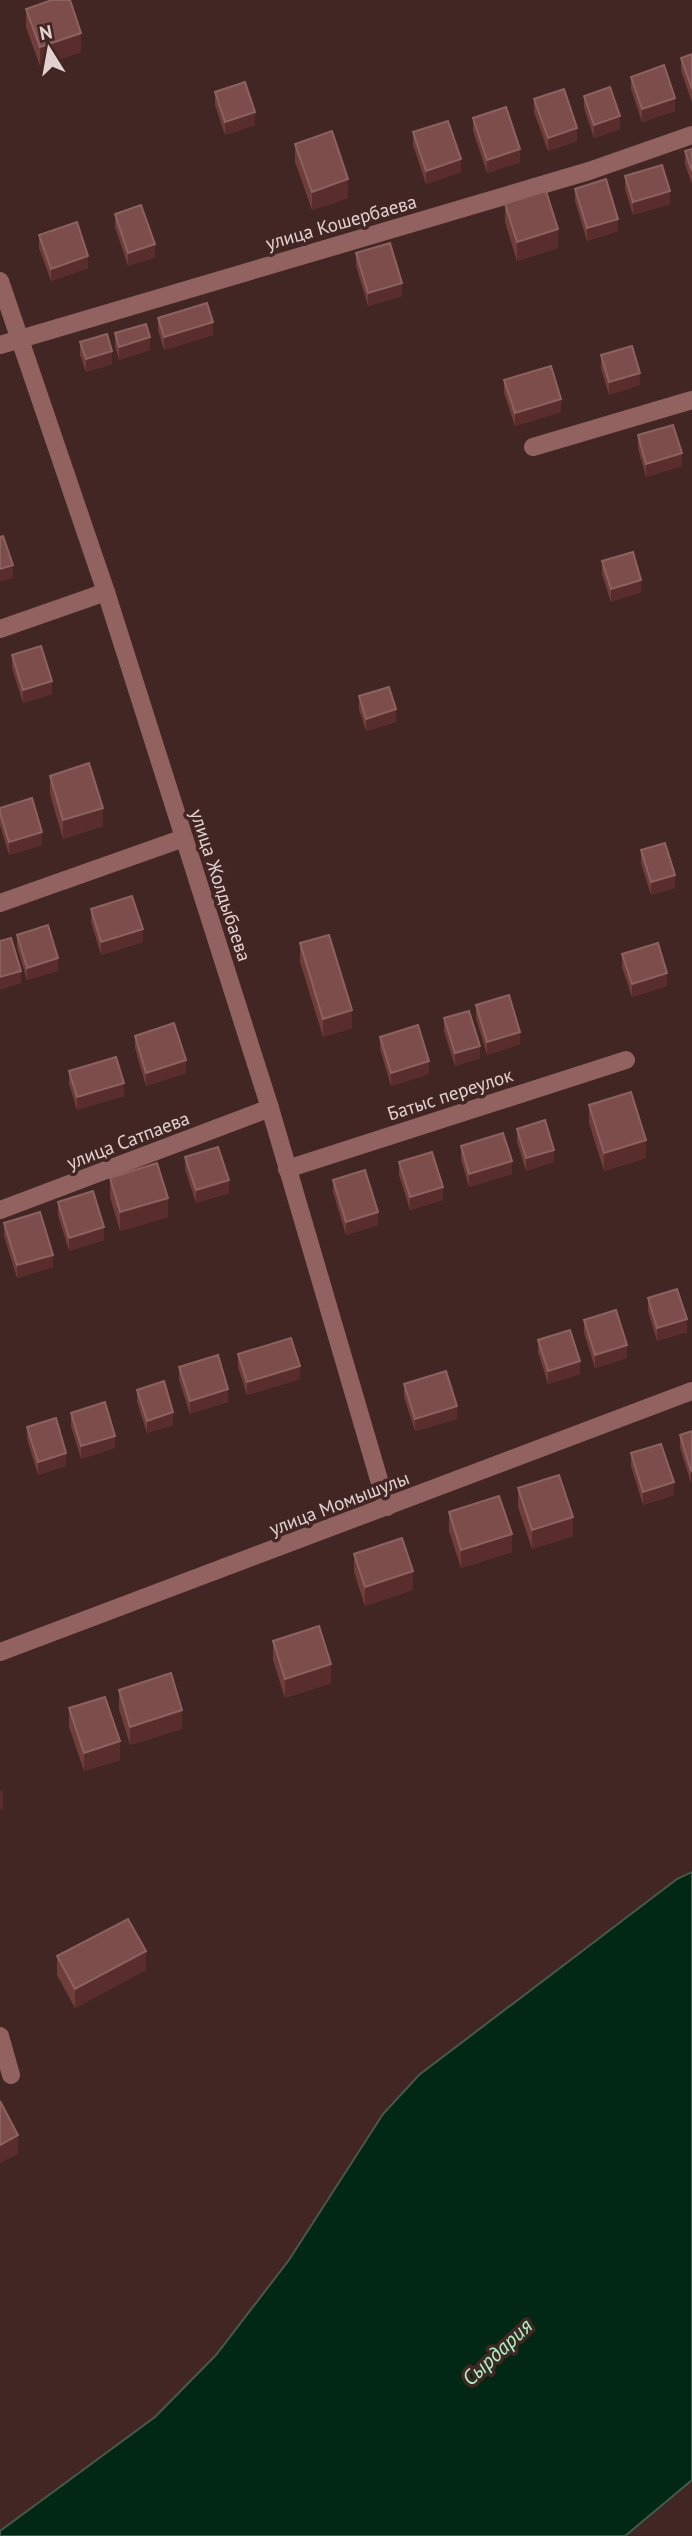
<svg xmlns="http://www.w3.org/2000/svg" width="692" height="2536" viewBox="0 0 692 2536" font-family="'PT Sans',sans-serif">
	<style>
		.water { fill: #002814; stroke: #445b4c; stroke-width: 2 }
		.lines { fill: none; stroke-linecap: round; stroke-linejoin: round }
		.minor { stroke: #91625f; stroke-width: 18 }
		.wall { fill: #703d3b }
		.shaded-wall { fill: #582d2b }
		.building { fill: #7c4d4b; stroke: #8c6260; stroke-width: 2 }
		.labels { text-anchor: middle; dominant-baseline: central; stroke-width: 7; stroke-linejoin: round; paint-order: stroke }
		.street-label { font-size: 19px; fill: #e3d1cf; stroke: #412624 }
		.water-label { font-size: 21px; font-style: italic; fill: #a3f7c7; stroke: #412624 }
	</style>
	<rect width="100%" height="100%" fill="#412624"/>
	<polygon class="water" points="692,1872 692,2480 625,2536 0,2536 0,2531 155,2417 216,2355 289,2260 383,2114 419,2075 677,1879"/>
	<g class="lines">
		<g class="minor">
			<polyline points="0,281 106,592 270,1108 387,1507"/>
			<polyline points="0,345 589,171 692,135"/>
			<polyline points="533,447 692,400"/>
			<polyline points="0,629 106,592"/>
			<polyline points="0,903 184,838"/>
			<polyline points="287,1169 626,1060"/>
			<polyline points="0,1210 270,1108"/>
			<polyline points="0,1652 692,1391"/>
			<polyline points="0,2036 11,2075"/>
		</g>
	</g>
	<g class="wall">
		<polygon points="26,9 81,52 40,66 26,27"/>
		<polygon points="692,54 692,102 681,71 681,58"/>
		<polygon points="631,77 675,111 642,122 631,89"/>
		<polygon points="215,92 255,125 225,135 215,105"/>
		<polygon points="584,96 620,129 594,138 584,108"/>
		<polygon points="534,99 577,141 548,151 534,112"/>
		<polygon points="473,118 520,162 487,173 473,131"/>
		<polygon points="413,132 461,172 426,184 413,145"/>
		<polygon points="295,144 348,198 312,210 295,162"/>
		<polygon points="692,149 692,184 685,164 685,151"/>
		<polygon points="625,176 670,204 633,215 625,189"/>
		<polygon points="575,189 618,231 587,241 575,201"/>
		<polygon points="505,204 558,248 517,261 505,222"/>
		<polygon points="115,214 155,257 128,266 115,227"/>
		<polygon points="39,235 88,268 51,281 39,248"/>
		<polygon points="356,253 402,296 368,306 356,266"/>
		<polygon points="158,318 213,335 164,350 158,330"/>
		<polygon points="115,333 150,350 119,360 115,346"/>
		<polygon points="80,342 112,364 86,372 80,355"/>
		<polygon points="601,355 640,385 609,395 601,368"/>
		<polygon points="504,380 561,412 515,426 504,393"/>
		<polygon points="638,435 682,466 646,477 638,448"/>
		<polygon points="602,561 641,592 611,602 602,574"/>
		<polygon points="12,655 52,694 23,703 12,668"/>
		<polygon points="359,696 396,722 366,731 359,709"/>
		<polygon points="50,776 103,826 63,839 50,794"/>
		<polygon points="0,808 42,845 9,855 0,825"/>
		<polygon points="641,850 675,888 651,895 641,863"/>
		<polygon points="91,909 143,942 101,955 91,922"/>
		<polygon points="17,935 58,971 27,980 17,947"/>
		<polygon points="300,943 352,1028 323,1037 300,962"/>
		<polygon points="622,954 667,986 632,997 622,967"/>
		<polygon points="476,1005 520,1044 487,1055 476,1018"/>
		<polygon points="444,1018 480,1058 455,1066 444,1031"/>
		<polygon points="135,1036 186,1073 146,1086 135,1048"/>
		<polygon points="380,1037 429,1074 391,1086 380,1049"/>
		<polygon points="69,1071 124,1096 77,1110 69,1084"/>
		<polygon points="589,1105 646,1158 604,1171 589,1123"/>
		<polygon points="517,1129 554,1162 526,1171 517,1142"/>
		<polygon points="461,1146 512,1174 469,1187 461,1159"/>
		<polygon points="185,1157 229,1193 196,1203 185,1169"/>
		<polygon points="399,1162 443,1200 410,1210 399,1175"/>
		<polygon points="110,1178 168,1217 120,1231 110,1197"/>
		<polygon points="333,1180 378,1225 346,1235 333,1192"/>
		<polygon points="58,1202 104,1240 69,1251 58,1215"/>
		<polygon points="4,1223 53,1267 17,1278 4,1236"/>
		<polygon points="648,1298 687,1332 657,1341 648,1311"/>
		<polygon points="584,1320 627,1358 595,1368 584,1333"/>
		<polygon points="538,1340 580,1374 548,1384 538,1352"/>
		<polygon points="238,1354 300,1379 247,1395 238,1367"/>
		<polygon points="179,1367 228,1402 190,1414 179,1380"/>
		<polygon points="404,1384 457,1419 415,1431 404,1397"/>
		<polygon points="137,1390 173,1425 147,1433 137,1402"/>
		<polygon points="71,1413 115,1448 81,1459 71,1426"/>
		<polygon points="27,1427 66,1466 38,1475 27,1439"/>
		<polygon points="692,1431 691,1483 680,1448 680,1435"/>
		<polygon points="631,1453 674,1495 643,1505 631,1466"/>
		<polygon points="518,1488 573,1536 532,1549 518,1507"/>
		<polygon points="449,1512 512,1552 461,1568 449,1531"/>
		<polygon points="354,1554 413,1590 365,1606 354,1572"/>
		<polygon points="273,1641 331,1683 285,1698 273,1660"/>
		<polygon points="119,1690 182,1729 130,1745 119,1709"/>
		<polygon points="69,1708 120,1760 84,1771 69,1727"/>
		<polygon points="57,1956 146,1970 75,2008 57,1975"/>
	</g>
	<g class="shaded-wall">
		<polygon points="81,33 81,52 40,66 40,47"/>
		<polygon points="675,98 675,111 642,122 642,109"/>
		<polygon points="255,112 255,125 225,135 225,122"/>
		<polygon points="620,116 620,129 594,138 594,125"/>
		<polygon points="577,128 577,141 548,151 548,138"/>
		<polygon points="520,149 520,162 487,173 487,160"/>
		<polygon points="461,159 461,172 426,184 426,171"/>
		<polygon points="348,179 348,198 312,210 312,192"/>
		<polygon points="670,191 670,204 633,215 633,202"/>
		<polygon points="618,219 618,231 587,241 587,228"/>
		<polygon points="558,229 558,248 517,261 517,242"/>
		<polygon points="155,244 155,257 128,266 128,253"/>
		<polygon points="88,256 88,268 51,281 51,269"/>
		<polygon points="402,283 402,296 368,306 368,293"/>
		<polygon points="213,322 213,335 164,350 164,337"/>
		<polygon points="150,337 150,350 119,360 119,347"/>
		<polygon points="112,351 112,364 86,372 86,359"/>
		<polygon points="640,373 640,385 609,395 609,382"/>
		<polygon points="561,399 561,412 515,426 515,413"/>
		<polygon points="682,453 682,466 646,477 646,464"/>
		<polygon points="13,565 13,578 0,582 0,569"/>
		<polygon points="641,580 641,592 611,602 611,589"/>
		<polygon points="52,681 52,694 23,703 23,690"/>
		<polygon points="396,709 396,722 366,731 366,719"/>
		<polygon points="103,808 103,826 63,839 63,820"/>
		<polygon points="42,832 42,845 9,855 9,842"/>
		<polygon points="675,875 675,888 651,895 651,882"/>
		<polygon points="143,929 143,942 101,955 101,942"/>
		<polygon points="58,958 58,971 27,980 27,968"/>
		<polygon points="21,971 21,983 0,990 0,977"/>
		<polygon points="667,973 667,986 632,997 632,984"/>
		<polygon points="352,1010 352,1028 323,1037 323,1019"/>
		<polygon points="520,1032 520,1044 487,1055 487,1042"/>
		<polygon points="480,1046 480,1058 455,1066 455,1053"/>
		<polygon points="186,1060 186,1073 146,1086 146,1073"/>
		<polygon points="429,1061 429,1074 391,1086 391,1073"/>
		<polygon points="124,1083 124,1096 77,1110 77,1097"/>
		<polygon points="646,1140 646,1158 604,1171 604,1153"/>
		<polygon points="554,1150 554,1162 526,1171 526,1158"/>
		<polygon points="512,1161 512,1174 469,1187 469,1174"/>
		<polygon points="229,1180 229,1193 196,1203 196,1190"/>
		<polygon points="443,1187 443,1200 410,1210 410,1197"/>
		<polygon points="168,1198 168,1217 120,1231 120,1212"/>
		<polygon points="378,1212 378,1225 346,1235 346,1222"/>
		<polygon points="104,1227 104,1240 69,1251 69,1238"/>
		<polygon points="53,1255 53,1267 17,1278 17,1265"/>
		<polygon points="687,1319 687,1332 657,1341 657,1328"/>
		<polygon points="627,1345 627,1358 595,1368 595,1355"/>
		<polygon points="580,1361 580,1374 548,1384 548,1371"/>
		<polygon points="300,1366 300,1379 247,1395 247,1382"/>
		<polygon points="228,1389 228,1402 190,1414 190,1401"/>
		<polygon points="457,1406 457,1419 415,1431 415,1419"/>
		<polygon points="173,1412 173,1425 147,1433 147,1421"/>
		<polygon points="115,1436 115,1448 81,1459 81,1446"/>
		<polygon points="66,1453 66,1466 38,1475 38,1462"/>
		<polygon points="674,1482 674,1495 643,1505 643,1492"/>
		<polygon points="573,1517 573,1536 532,1549 532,1530"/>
		<polygon points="512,1534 512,1552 461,1568 461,1550"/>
		<polygon points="413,1571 413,1590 365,1606 365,1587"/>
		<polygon points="331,1664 331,1683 285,1698 285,1679"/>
		<polygon points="182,1710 182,1729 130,1745 130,1727"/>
		<polygon points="120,1741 120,1760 84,1771 84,1753"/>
		<polygon points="3,1790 3,1809 0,1810 0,1791"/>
		<polygon points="146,1951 146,1970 75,2008 75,1989"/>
		<polygon points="18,2135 18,2154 0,2163 0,2145"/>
	</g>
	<g class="building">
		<polygon points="52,0 70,0 81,33 40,47 26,9"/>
		<polygon points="692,54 692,89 681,58"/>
		<polygon points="664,65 675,98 642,109 631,77"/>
		<polygon points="245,82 255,112 225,122 215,92"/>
		<polygon points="610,87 620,116 594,125 584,96"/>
		<polygon points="564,89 577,128 548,138 534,99"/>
		<polygon points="506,107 520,149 487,160 473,118"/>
		<polygon points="448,121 461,159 426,171 413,132"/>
		<polygon points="332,131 348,179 312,192 295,144"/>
		<polygon points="692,149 692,171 685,151"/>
		<polygon points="662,165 670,191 633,202 625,176"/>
		<polygon points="606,179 618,219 587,228 575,189"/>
		<polygon points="546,191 558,229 517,242 505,204"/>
		<polygon points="141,205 155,244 128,253 115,214"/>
		<polygon points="77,222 88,256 51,269 39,235"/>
		<polygon points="390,243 402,283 368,293 356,253"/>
		<polygon points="207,303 213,322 164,337 158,318"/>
		<polygon points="146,324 150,337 119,347 115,333"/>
		<polygon points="107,334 112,351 86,359 80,342"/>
		<polygon points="632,346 640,373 609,382 601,355"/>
		<polygon points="551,366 561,399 515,413 504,380"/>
		<polygon points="673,425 682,453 646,464 638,435"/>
		<polygon points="3,536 13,565 0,569 0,537"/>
		<polygon points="633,552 641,580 611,589 602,561"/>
		<polygon points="41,646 52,681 23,690 12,655"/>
		<polygon points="389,687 396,709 366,719 359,696"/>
		<polygon points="89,763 103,808 63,820 50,776"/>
		<polygon points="32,798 42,832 9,842 0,813 0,808"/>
		<polygon points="665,843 675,875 651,882 641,850"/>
		<polygon points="132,896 143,929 101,942 91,909"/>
		<polygon points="48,925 58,958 27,968 17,935"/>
		<polygon points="329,935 352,1010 323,1019 300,943"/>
		<polygon points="11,938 21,971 0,977 0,941"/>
		<polygon points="658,943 667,973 632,984 622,954"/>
		<polygon points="509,995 520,1032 487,1042 476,1005"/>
		<polygon points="469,1011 480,1046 455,1053 444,1018"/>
		<polygon points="174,1023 186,1060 146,1073 135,1036"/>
		<polygon points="418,1025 429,1061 391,1073 380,1037"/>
		<polygon points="116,1057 124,1083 77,1097 69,1071"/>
		<polygon points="631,1092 646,1140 604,1153 589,1105"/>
		<polygon points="545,1120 554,1150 526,1158 517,1129"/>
		<polygon points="503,1133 512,1161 469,1174 461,1146"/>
		<polygon points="218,1147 229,1180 196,1190 185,1157"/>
		<polygon points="432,1152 443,1187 410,1197 399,1162"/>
		<polygon points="157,1163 168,1198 120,1212 110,1178"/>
		<polygon points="365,1170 378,1212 346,1222 333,1180"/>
		<polygon points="93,1191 104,1227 69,1238 58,1202"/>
		<polygon points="40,1212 53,1255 17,1265 4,1223"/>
		<polygon points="677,1289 687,1319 657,1328 648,1298"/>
		<polygon points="616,1310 627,1345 595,1355 584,1320"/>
		<polygon points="570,1330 580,1361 548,1371 538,1340"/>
		<polygon points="291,1338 300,1366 247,1382 238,1354"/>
		<polygon points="218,1355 228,1389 190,1401 179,1367"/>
		<polygon points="446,1371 457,1406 415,1419 404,1384"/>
		<polygon points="164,1381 173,1412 147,1421 137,1390"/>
		<polygon points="105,1402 115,1436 81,1446 71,1413"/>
		<polygon points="56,1418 66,1453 38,1462 27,1427"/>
		<polygon points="692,1431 692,1470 691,1471 680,1435"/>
		<polygon points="661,1444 674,1482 643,1492 631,1453"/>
		<polygon points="559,1475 573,1517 532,1530 518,1488"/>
		<polygon points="499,1496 512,1534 461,1550 449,1512"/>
		<polygon points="402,1538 413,1571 365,1587 354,1554"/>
		<polygon points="319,1626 331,1664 285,1679 273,1641"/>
		<polygon points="171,1673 182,1710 130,1727 119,1690"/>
		<polygon points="105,1697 120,1741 84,1753 69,1708"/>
		<polygon points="128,1919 146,1951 75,1989 57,1956"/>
		<polygon points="0,2101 18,2135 0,2145"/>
	</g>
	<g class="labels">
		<g class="street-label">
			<text transform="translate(341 222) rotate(-16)">улица Кошербаева</text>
			<text transform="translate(221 885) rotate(72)">улица Жолдыбаева</text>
			<text transform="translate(450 1094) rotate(-18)">Батыс переулок</text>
			<text transform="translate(128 1140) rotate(-21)">улица Сатпаева</text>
			<text transform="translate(339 1503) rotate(-21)">улица Момышулы</text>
		</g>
		<g class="water-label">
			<text transform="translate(497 2352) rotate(-43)">Сырдария</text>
		</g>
	</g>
	<g transform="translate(49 49) rotate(349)" stroke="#412624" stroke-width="5" paint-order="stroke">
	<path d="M0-5L12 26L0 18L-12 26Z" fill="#e3d1cf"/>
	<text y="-10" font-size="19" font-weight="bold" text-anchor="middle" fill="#e3d1cf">N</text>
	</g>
</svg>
